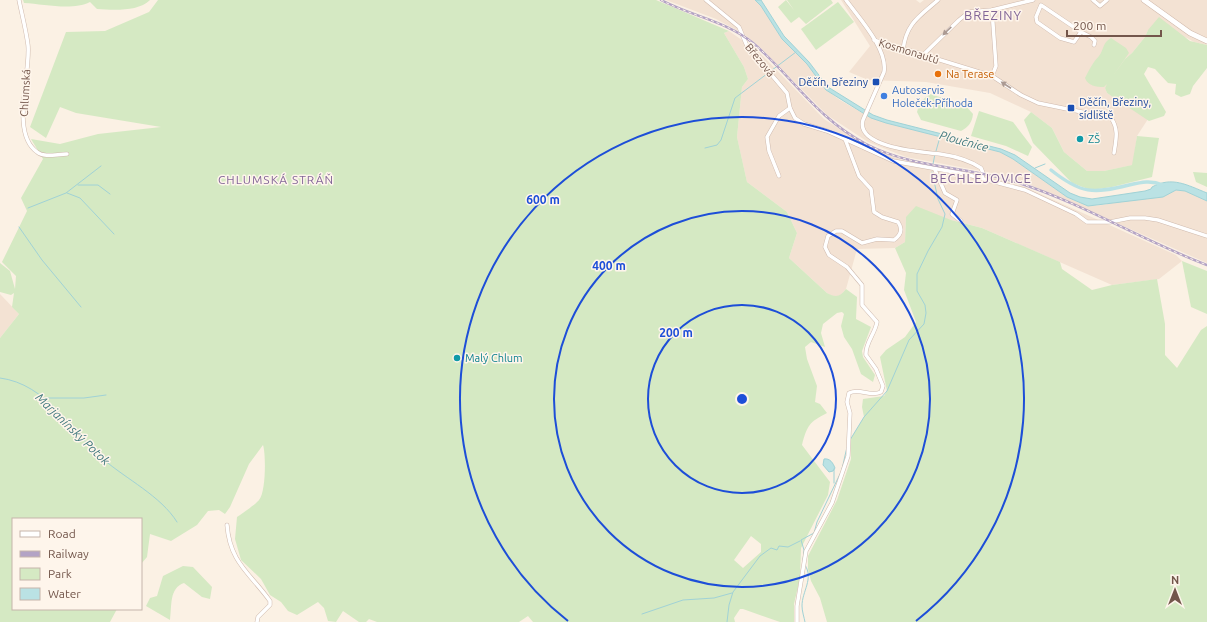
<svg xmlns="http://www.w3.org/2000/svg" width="1207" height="622" viewBox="0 0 1207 622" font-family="Ubuntu,sans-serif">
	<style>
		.residential { fill: #f3e2d3 }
		.green { fill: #d5e9c3; fill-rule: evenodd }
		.water { fill: #bae2e4; stroke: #a0d2d6 }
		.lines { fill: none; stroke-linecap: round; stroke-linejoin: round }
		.stream { stroke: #a0d2d6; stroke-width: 1 }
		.canal { stroke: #bae2e4; stroke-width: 3.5 }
		.minor-casing { stroke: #cfbaae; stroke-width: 4.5 }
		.secondary-casing { stroke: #d1b9ab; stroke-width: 6 }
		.minor { stroke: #fff; stroke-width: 3.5 }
		.secondary { stroke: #fff; stroke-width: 5 }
		.rail-casing { stroke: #b3a3c5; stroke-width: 2.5 }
		.rail { stroke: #fef5eb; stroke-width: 1; stroke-dasharray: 3; stroke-linecap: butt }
		.oneway { fill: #ab9a93 }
		.ring { fill: none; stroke: #1d4ed8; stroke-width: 2 }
		.food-dot { fill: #e8710a; stroke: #fef5eb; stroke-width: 1.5 }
		.transit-dot { fill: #1a4fb4; stroke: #fef5eb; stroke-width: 1.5 }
		.shop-dot { fill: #3f7fe0; stroke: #fef5eb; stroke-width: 1.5 }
		.culture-dot { fill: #0f9aa8; stroke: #fef5eb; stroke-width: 1.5 }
		.labels { text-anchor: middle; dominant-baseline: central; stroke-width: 3; stroke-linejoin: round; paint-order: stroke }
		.street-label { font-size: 11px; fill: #73564b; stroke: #fef5eb }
		.food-label { font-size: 11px; fill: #c56008; stroke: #fef5eb; text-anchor: start }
		.transit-label { font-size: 11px; fill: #164399; stroke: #fef5eb; text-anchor: end }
		.shop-label { font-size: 11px; fill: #366cbe; stroke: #fef5eb; text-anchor: start }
		.culture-label { font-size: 11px; fill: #0d838f; stroke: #fef5eb; text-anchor: start }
		.water-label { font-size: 12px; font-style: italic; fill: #427a7f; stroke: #fef5eb }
		.neighbourhood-label { font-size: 12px; letter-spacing: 1px; fill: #826697; stroke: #fef5eb }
		.quarter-label { font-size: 13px; letter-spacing: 1px; fill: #826697; stroke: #fef5eb }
		.centre { fill: #1d4ed8; stroke: #fef5eb; stroke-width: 2 }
		.ring-label { font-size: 12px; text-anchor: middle; font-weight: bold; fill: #1d4ed8; stroke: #fef5eb; stroke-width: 3; stroke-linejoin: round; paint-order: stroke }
	</style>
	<rect width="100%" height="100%" fill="#fbf1e4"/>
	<g class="residential">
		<polygon points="666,0 755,0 761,5 782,39 807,64 826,90 840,100 871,118 886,123 1000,152 1013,159 1067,197 1078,202 1088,206 1103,205 1127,200 1163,197 1176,190 1185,191 1207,201 1207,263 1026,183 992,173 906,157 868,142 827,115 762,49 744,34 716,19"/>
		<polygon points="841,0 916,0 920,3 924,0 1207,0 1207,45 1194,42 1187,38 1148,30 1145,37 1132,53 1125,59 1105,88 1107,93 1148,119 1137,136 1133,165 1104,171 1087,171 1064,152 1052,128 1031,112 990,93 926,82 868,80 849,72 870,46"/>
		<polygon points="729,31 759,52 824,119 866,146 905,161 991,177 1025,187 1176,255 1182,261 1159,279 1112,285 982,228 951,220 906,217 905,242 895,248 857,249 846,289 840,296 834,297 827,293 789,258 797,233 787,212 747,182 737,137 742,87 748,79 744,67 724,33"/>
		<polygon points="0,294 19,314 0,338"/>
	</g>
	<g class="green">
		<path d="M23,0h127c-12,12 -37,10 -53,9l-7,-7c-18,9 -46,2 -66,1z"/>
		<path d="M158,0h498l73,31 -5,2 20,34 4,12 -6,8 -5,50 10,45 40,30 10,21 -8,25 38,35c9,5 13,4 19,-4l11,8 -1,22 15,8 -9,24 1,6 12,18 -2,7 -12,-8 -9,-25 -8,-12 -3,-11 3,-12 -2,-2 -5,1 -14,11 -2,9 4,14 -14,-5 -6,5 2,12 10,27 -2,16 5,2 7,9c-18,9 -20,13 -25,32l28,37 -2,13 -27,53 -1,30 -6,26v18h-14l-37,-13h-3l-6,9 1,4h-202l-5,-6 -9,6h-142l-8,-3 -3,3h-7l-16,-11 -7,11 -8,-1 -4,-13 -6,-6 -21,13 -9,-4 -7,-9 -11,-7 -9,-16 -20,-19 -6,-21 2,-22c6,-4 19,-13 22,-17 7,-8 7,-46 4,-55l-14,19 -19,43 -5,7 -6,-4 -11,1 -11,14 -26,16 -21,-7 -3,23 -6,7v-45h-128v90h104l-7,13h-110v-284l19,-24 -7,-7 2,-14 -3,2 -11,-3v-29l10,8 5,18 1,-13 -14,-14 25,-51 -6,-13 22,-39 -12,-20 29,5 38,-10 63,-7 -85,-14 -16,-6 -14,31 -16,-11 36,-95 39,-1 44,-19zM751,536l10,8v8l-18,16 -9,-8z"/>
		<polygon points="786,0 794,10 787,0 831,0 833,3 806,24 799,17 791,23 778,7"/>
		<polygon points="838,2 854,22 816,50 801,29"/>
		<path d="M1159,17l31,24 17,4v23l-14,18 -3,8 -9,3 -6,-3 1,-10 -8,-1 -13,-14 -7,-2 -4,7 22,38 -2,4 -15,5 -42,-28 -2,-5 2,-4 -3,3c-8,0 -16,-1 -19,-9 4,-8 8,-16 14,-22 5,-6 3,-13 12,-18l15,10 3,5 -17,24 13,-18 7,-6 13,-16 3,-7z"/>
		<path d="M930,94l35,11 8,9c-1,9 -5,13 -12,17l-40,-11 -4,-8 3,-10z"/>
		<polygon points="979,111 1013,122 1032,147 1028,156 1006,146 971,136"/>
		<polygon points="1031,112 1052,128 1064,152 1087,171 1104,171 1132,165 1137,136 1159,138 1152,177 1112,187 1098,189 1088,189 1072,183 1033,143 1024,120"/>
		<polygon points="1193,172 1207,173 1207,187 1196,182"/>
		<polygon points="916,206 951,220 982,228 1060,262 1062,269 1092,290 1112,285 1157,279 1165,324 1165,355 1177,368 1201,330 1207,326 1207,622 827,622 820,598 811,581 808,569 808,556 837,500 851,459 851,438 864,417 862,407 863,399 884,396 887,391 880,357 886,350 905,337 916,322 904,290 906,273 895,248 905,242 906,217"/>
		<polygon points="1182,261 1207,271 1207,314 1191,307"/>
		<path d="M183,566l10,1 19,20 -2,12 -8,-2 -18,-14c-15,5 -12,23 -14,37l-24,-14 4,-8 7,-2 6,-20z"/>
	</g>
	<g class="water">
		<path d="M755,0h6l23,36 25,26 19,25 45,28 14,5 114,29 14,6 55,38 10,4 12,2 53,-8 6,-2 1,-2c20,-11 35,-2 55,6v8l-22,-10 -9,-1 -13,7 -75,9 -21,-9 -54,-38 -13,-7 -114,-29 -15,-5 -45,-28 -19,-26 -25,-25 -21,-33z"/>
		<path d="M824,459c6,-1 9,4 11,9l-2,3 -4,1 -6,-7z"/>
	</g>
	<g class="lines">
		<g class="stream">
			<polyline points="705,148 717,145 721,140 735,98 796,52"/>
			<polyline points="936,151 940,137"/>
			<polyline points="933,164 935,154"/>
			<polyline points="1035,168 1045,164"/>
			<polyline points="78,185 98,185 110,194"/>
			<polyline points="67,193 80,198 114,234"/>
			<polyline points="28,208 66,193 101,166"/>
			<polyline points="19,227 42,260 81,307"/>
			<path d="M0,378c47,6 71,53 103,81 23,20 58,37 74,63"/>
			<polyline points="45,398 84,398 106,395"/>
			<polyline points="850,440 864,417 887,391 909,340 924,324 926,313 925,305 917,291 917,274 928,251 942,227 945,214 938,199 932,172"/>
			<polyline points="842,469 847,447"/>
			<polyline points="834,483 834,469"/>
			<polyline points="803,560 804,550 801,540 814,533 817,522 840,474"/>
			<polyline points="642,614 683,600 714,598 732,593"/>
			<polyline points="727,622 729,605 733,592 760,556 771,548 777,550 779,546 788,547 800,541"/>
			<path d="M805,622c-1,-5 -3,-11 -3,-16 0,-15 12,-27 3,-41"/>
		</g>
		<path class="canal" d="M1051,170c30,24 42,24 78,15 13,-3 22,-5 34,0"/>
		<defs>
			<g id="minor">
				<path d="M19,0c3,15 7,30 9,45 3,28 -18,88 9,107 7,6 20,2 30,2"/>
				<polyline points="706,0 739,27 747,46 787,93 790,108 795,118 804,124 827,131 893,161 965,174 1025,190 1076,214 1087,222 1110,222 1130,218 1145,218 1158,220 1207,236"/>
				<path d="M846,0c13,18 42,49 38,72l-21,48c-8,28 60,32 77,34 14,2 29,6 41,14l2,5 -1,5"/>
				<polyline points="1093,0 1100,6 1107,0"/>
				<polygon points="1041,5 1081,32 1074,42 1060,38 1037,22 1036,17"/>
				<polyline points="1081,32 1091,37 1095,41 1094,45"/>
				<path d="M874,40l22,8 15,3 81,25 29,19 17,8 73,15c8,11 5,22 3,35"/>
				<path d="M903,50c3,-27 17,-34 35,-50"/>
				<polyline points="923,55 959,20 969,12 992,10 1033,0"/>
				<polyline points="992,76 996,66 992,10"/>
				<polyline points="935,170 945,193 957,200 952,214 961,221"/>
				<polyline points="779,176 769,151 767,137 779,116 790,108"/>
				<path d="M227,525c3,38 23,48 43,76v4l-12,12 -1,5"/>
				<path d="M797,622v-16l9,-55 26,-48 16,-47 2,-43 -3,-11 2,-9c11,-5 21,4 32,-1l2,-6 -7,-17 -10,-14c-1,-12 9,-21 11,-33l-15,-17v-20l-15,-18 -18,-12 -4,-8 3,-11 8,-5h6l20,12 15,-4 17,1c7,-5 9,-11 4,-18l-16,-5 -8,-5 -3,-23 -12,-13 -14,-37"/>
			</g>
			<polyline id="secondary" points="1144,0 1190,33 1207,41"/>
		</defs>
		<use href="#minor" class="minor-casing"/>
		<use href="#secondary" class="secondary-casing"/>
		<use href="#minor" class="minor"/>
		<use href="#secondary" class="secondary"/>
		<defs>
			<path id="rail" d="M661,0c30,16 65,21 92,43 41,35 62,74 113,101 48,25 103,22 153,39 65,21 124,58 188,82"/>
		</defs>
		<use href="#rail" class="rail-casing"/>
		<use href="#rail" class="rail"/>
	</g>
	<defs><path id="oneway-solid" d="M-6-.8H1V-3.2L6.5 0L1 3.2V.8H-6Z"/></defs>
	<g class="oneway">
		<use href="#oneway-solid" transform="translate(947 31) rotate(136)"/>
		<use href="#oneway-solid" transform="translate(1006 85) rotate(-147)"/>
	</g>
	<g class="ring">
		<circle cx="742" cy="399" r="94"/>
		<circle cx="742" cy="399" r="188"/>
		<path d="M568 621A282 282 0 1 1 916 621"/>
	</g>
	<circle class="food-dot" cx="938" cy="74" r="4"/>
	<g class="transit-dot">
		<rect x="872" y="78" width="8" height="8" rx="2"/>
		<rect x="1067" y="104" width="8" height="8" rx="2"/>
	</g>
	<circle class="shop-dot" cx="884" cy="96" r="4"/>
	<g class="culture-dot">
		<circle cx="1080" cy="139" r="4"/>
		<circle cx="457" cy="358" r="4"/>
	</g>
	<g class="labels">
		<g class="street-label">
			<text transform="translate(909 51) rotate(17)">Kosmonautů</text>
			<text transform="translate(760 60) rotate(51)">Březová</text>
			<text transform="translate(25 93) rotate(-87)">Chlumská</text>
		</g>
		<g class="food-label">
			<text x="946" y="74">Na Terase</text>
		</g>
		<g class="transit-label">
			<text x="868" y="82">Děčín, Březiny</text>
			<text x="1079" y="102" text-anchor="start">Děčín, Březiny,<tspan x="1079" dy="13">sídliště</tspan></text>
		</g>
		<g class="shop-label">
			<text x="892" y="90">Autoservis<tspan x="892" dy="13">Holeček-Příhoda</tspan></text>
		</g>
		<g class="culture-label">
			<text x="1088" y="139">ZŠ</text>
			<text x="465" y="358">Malý Chlum</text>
		</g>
		<g class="water-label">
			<text transform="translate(964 141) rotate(15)">Ploučnice</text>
			<text transform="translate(73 429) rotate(44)">Marjanínský Potok</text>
		</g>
		<g class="neighbourhood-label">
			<text x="276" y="179">CHLUMSKÁ STRÁŇ</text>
		</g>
		<g class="quarter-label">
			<text x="993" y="15">BŘEZINY</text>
			<text x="981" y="178">BECHLEJOVICE</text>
		</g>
	</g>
	<circle cx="742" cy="399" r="6" class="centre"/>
	<g class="ring-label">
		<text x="543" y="204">600 m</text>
		<text x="609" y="270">400 m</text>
		<text x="676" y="337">200 m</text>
	</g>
	<rect x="12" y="518" width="130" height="92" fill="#fef5eb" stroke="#c6b5ab"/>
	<rect x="20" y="531" width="20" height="6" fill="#ffffff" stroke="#c6b5ab"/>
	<text x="48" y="538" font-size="12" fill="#73564b">Road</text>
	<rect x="20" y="551" width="20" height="6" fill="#b3a3c5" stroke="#c6b5ab"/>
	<text x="48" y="558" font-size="12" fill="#73564b">Railway</text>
	<rect x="20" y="568" width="20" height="12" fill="#d5e9c3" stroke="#c6b5ab"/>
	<text x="48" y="578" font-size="12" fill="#73564b">Park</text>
	<rect x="20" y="588" width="20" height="12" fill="#bae2e4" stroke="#c6b5ab"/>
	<text x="48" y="598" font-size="12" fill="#73564b">Water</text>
	<g transform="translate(1175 590)" stroke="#fef5eb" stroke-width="3" paint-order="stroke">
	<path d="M0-3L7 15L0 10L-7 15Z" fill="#73564b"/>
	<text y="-6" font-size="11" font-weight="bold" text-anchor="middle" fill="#73564b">N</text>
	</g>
	<path d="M1067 30v6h94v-6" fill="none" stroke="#73564b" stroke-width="2"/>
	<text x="1073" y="30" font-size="12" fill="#73564b" stroke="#fef5eb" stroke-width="3" paint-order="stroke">200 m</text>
</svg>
